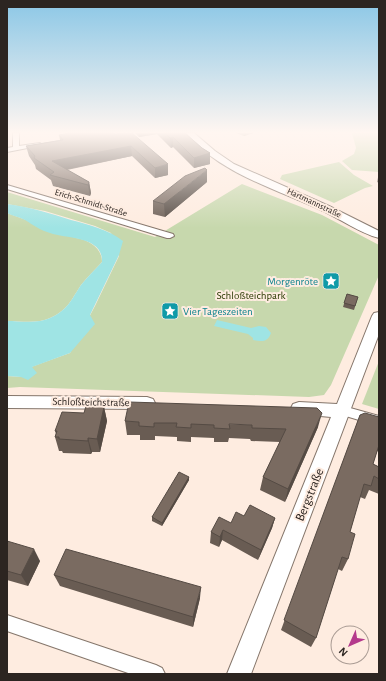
<svg xmlns="http://www.w3.org/2000/svg" width="386" height="681" viewBox="0 0 386 681" font-family="'Alegreya Sans',sans-serif">
	<style>
		.green { fill: #c7d8ad }
		.water { fill: #9fe4e4 }
		.lines { fill: none; stroke-linecap: round; stroke-linejoin: round }
		.street-casing { stroke: #85766b; stroke-width: 2 }
		.secondary-casing { stroke: #85766b; stroke-width: 2 }
		.street { fill: #fff; fill-rule: evenodd }
		.secondary { fill: #fff; fill-rule: evenodd }
		.wall { fill: #695c53 }
		.shaded-wall { fill: #554b44 }
		.building { fill: #7a6b61; stroke: #554b44 }
		.labels { text-anchor: middle; dominant-baseline: central; stroke-width: 4; stroke-linejoin: round; paint-order: stroke }
		.far-street-label { font-size: 9px; fill: #2c2521; stroke: #feece0 }
		.culture-label { font-size: 11px; fill: #0d838f; stroke: #feece0; text-anchor: end }
		.park-label { font-size: 11px; fill: #293801; stroke: #feece0 }
		.street-label { font-size: 11px; fill: #2c2521; stroke: #feece0 }
		.near-street-label { font-size: 13px; fill: #2c2521; stroke: #feece0 }
	</style>
	<rect width="100%" height="100%" fill="#feece0"/>
	<g class="green">
		<polygon points="352,133 379,133 379,172 352,170 342,161 354,154 356,148"/>
		<polygon points="339,162 354,175 373,186 365,188 334,203 280,179 282,175"/>
		<polygon points="242,184 322,215 379,245 379,275 331,385 324,395 309,397 20,387 7,388 7,376 21,377 31,367 70,353 95,306 119,256 111,233 95,226 45,211 7,204 7,192 155,237"/>
		<path d="M7,213l69,25c13,2 26,10 26,24 -7,8 -15,15 -21,23 -10,15 -13,25 -31,33 -12,6 -30,3 -43,3z"/>
		<polygon points="379,361 379,409 362,404"/>
	</g>
	<g class="water">
		<path d="M7,204c22,3 43,9 64,16 19,5 36,9 52,21l-4,14 -29,60 5,9 -25,29 -38,14 5,6 -9,7 -7,-3 -14,-1v-55c13,0 31,3 43,-3 18,-8 21,-18 31,-33 6,-8 14,-15 21,-23 1,-26 -35,-23 -52,-29 -10,-3 -17,-8 -25,-13 -6,-3 -12,-4 -18,-7z"/>
		<path d="M217,320l34,8 8,-2 7,1 5,6c-3,9 -9,9 -18,7v-2l-5,-4 -34,-8z"/>
	</g>
	<g class="lines">
		<defs>
			<g id="street">
				<polygon points="13,133 19,133 19,146 40,143 43,145 7,152 7,148 13,147"/>
				<polygon points="7,185 173,234 174,236 170,238 167,238 7,189"/>
				<polygon points="343,406 379,416 379,426 339,414 337,411 339,408"/>
				<polygon points="7,615 156,665 162,668 165,674 131,674 7,631"/>
			</g>
			<g id="secondary">
				<path d="M186,133h8l21,18 19,13 95,42 50,25v7c-18,-4 -40,-20 -58,-28 -45,-21 -102,-37 -135,-77z"/>
				<polygon points="379,312 379,334 251,674 227,674 331,417 299,414 293,412 291,408 293,404 299,402 337,404 372,316 374,313"/>
				<polygon points="7,396 147,397 153,399 155,403 153,407 147,409 7,408"/>
			</g>
		</defs>
		<use href="#street" class="street-casing"/>
		<use href="#secondary" class="secondary-casing"/>
		<use href="#street" class="street"/>
		<use href="#secondary" class="secondary"/>
	</g>
	<g class="wall">
		<polygon points="114,133 168,175 155,178 132,156 67,170 89,182 91,193 90,196 53,186 51,180 36,169 35,165 29,156 26,146 60,140 59,135"/>
		<polygon points="135,133 185,133 202,148 210,153 210,164 194,168 173,147 171,148 157,134 139,137"/>
		<polygon points="236,133 253,133 244,136"/>
		<polygon points="379,173 379,183 377,182"/>
		<polygon points="207,182 165,217 153,214 153,201"/>
		<polygon points="347,294 358,297 354,310 343,307"/>
		<polygon points="104,407 107,421 100,452 92,452 91,454 63,453 62,451 59,451 55,437 56,434 55,431 84,413"/>
		<polygon points="360,415 379,417 379,452 377,451 373,464 379,467 379,494 369,490 365,499 360,497 350,532 348,559 342,571 338,569 316,638 311,647 281,630"/>
		<polygon points="125,421 318,427 285,502 260,490 263,477 280,442 251,441 250,439 229,438 228,442 214,442 214,438 191,437 191,442 177,441 177,437 155,436 155,440 140,440 140,435 127,435"/>
		<polygon points="189,477 189,480 162,526 152,521 152,517"/>
		<polygon points="244,516 275,518 272,528 258,560 222,540 219,547 210,543 211,532 231,523"/>
		<polygon points="7,541 40,561 28,586 7,580"/>
		<polygon points="54,575 200,598 193,627 60,586"/>
	</g>
	<g class="shaded-wall">
		<polygon points="139,133 157,133 157,134 139,137"/>
		<polygon points="244,133 253,133 244,136"/>
		<polygon points="173,137 173,147 171,148 170,138"/>
		<polygon points="131,146 132,156 54,172 52,161"/>
		<polygon points="210,153 210,164 194,168 194,158"/>
		<polygon points="168,164 168,175 155,178 155,168"/>
		<polygon points="207,170 207,182 165,217 164,204"/>
		<polygon points="89,182 91,193 90,196 88,185"/>
		<polygon points="104,407 107,421 100,452 97,439"/>
		<polygon points="322,413 318,427 285,502 288,489"/>
		<polygon points="88,438 92,452 91,454 88,441"/>
		<polygon points="189,477 189,480 162,526 162,523"/>
		<polygon points="275,518 272,528 258,560 261,550"/>
		<polygon points="223,530 222,540 219,547 220,537"/>
		<polygon points="34,549 40,561 28,586 21,575"/>
		<polygon points="201,587 200,598 193,627 193,617"/>
	</g>
	<g class="building">
		<polygon points="70,133 114,133 115,134 132,133 168,164 155,168 131,146 52,161 89,182 88,185 50,175 54,172 34,158 35,156 26,146 63,140 59,135"/>
		<polygon points="165,133 185,133 202,148 210,153 194,158 173,137 170,138"/>
		<polygon points="205,168 207,170 164,204 153,201 185,176"/>
		<polygon points="347,294 358,297 355,306 344,303"/>
		<polygon points="129,402 317,408 322,413 288,489 263,477 286,429 252,428 252,425 229,424 230,429 214,428 214,425 191,424 191,428 176,427 177,423 154,423 154,427 139,426 139,422 125,421"/>
		<polygon points="86,406 104,407 97,439 88,438 88,441 59,439 59,437 55,437 57,431 55,431 62,412 84,413"/>
		<polygon points="365,413 379,417 379,445 373,464 379,467 379,479 374,476 371,486 364,484 350,532 355,534 348,559 342,557 316,638 284,620 360,415"/>
		<polygon points="179,472 189,477 162,523 152,517"/>
		<polygon points="250,505 275,518 261,550 223,530 220,537 211,532 219,517 231,523 236,512 244,516"/>
		<polygon points="7,541 34,549 21,575 7,571"/>
		<polygon points="66,549 201,587 193,617 54,575"/>
	</g>
	<linearGradient id="sky" x2="0" y2="1"><stop stop-color="#8bc7e6"/><stop offset="0.58" stop-color="#fff6f1"/><stop offset="1" stop-color="#fff6f1" stop-opacity="0"/></linearGradient>
	<rect width="386" height="228" fill="url(#sky)"/>
	<defs>
		<symbol id="sight-square" viewBox="-11 -11 22 22"><rect x="-9" y="-9" width="18" height="18" rx="4" fill="#0f9aa8" stroke="#feece0"/><path d="M0-6L1.8-2.2L6-1.7L2.9 1.2L3.7 5.4L0 3.3L-3.7 5.4L-2.9 1.2L-6-1.7L-1.8-2.2Z" fill="#fff"/></symbol>
	</defs>
	<g fill-rule="evenodd">
		<use href="#sight-square" x="321" y="271" width="20" height="20"/>
		<use href="#sight-square" x="160" y="301" width="20" height="20"/>
	</g>
	<g class="labels">
		<g class="far-street-label">
			<text transform="translate(91 203) rotate(17)">Erich-Schmidt-Straße</text>
			<text transform="translate(314 203) rotate(25)">Hartmannstraße</text>
		</g>
		<g class="culture-label">
			<text x="318" y="281">Morgenröte</text>
			<text x="183" y="311" text-anchor="start">Vier Tageszeiten</text>
		</g>
		<g class="park-label">
			<text x="251" y="295">Schloßteichpark</text>
		</g>
		<g class="street-label">
			<text transform="translate(91 402) rotate(1)">Schloßteichstraße</text>
		</g>
		<g class="near-street-label">
			<text transform="translate(310 495) rotate(-68)">Bergstraße</text>
		</g>
	</g>
	<rect width="386" height="681" fill="none" stroke="#2c2521" stroke-width="16"/>
	<g transform="translate(350 645) rotate(225)"><circle r="19" fill="#feece0" stroke="#aa9c94"/>
	<path d="M0-3L7 15L0 10L-7 15Z" fill="#b4398c"/>
	<text y="-6" font-size="11" font-weight="bold" text-anchor="middle" fill="#2c2521">N</text>
	</g>
</svg>
